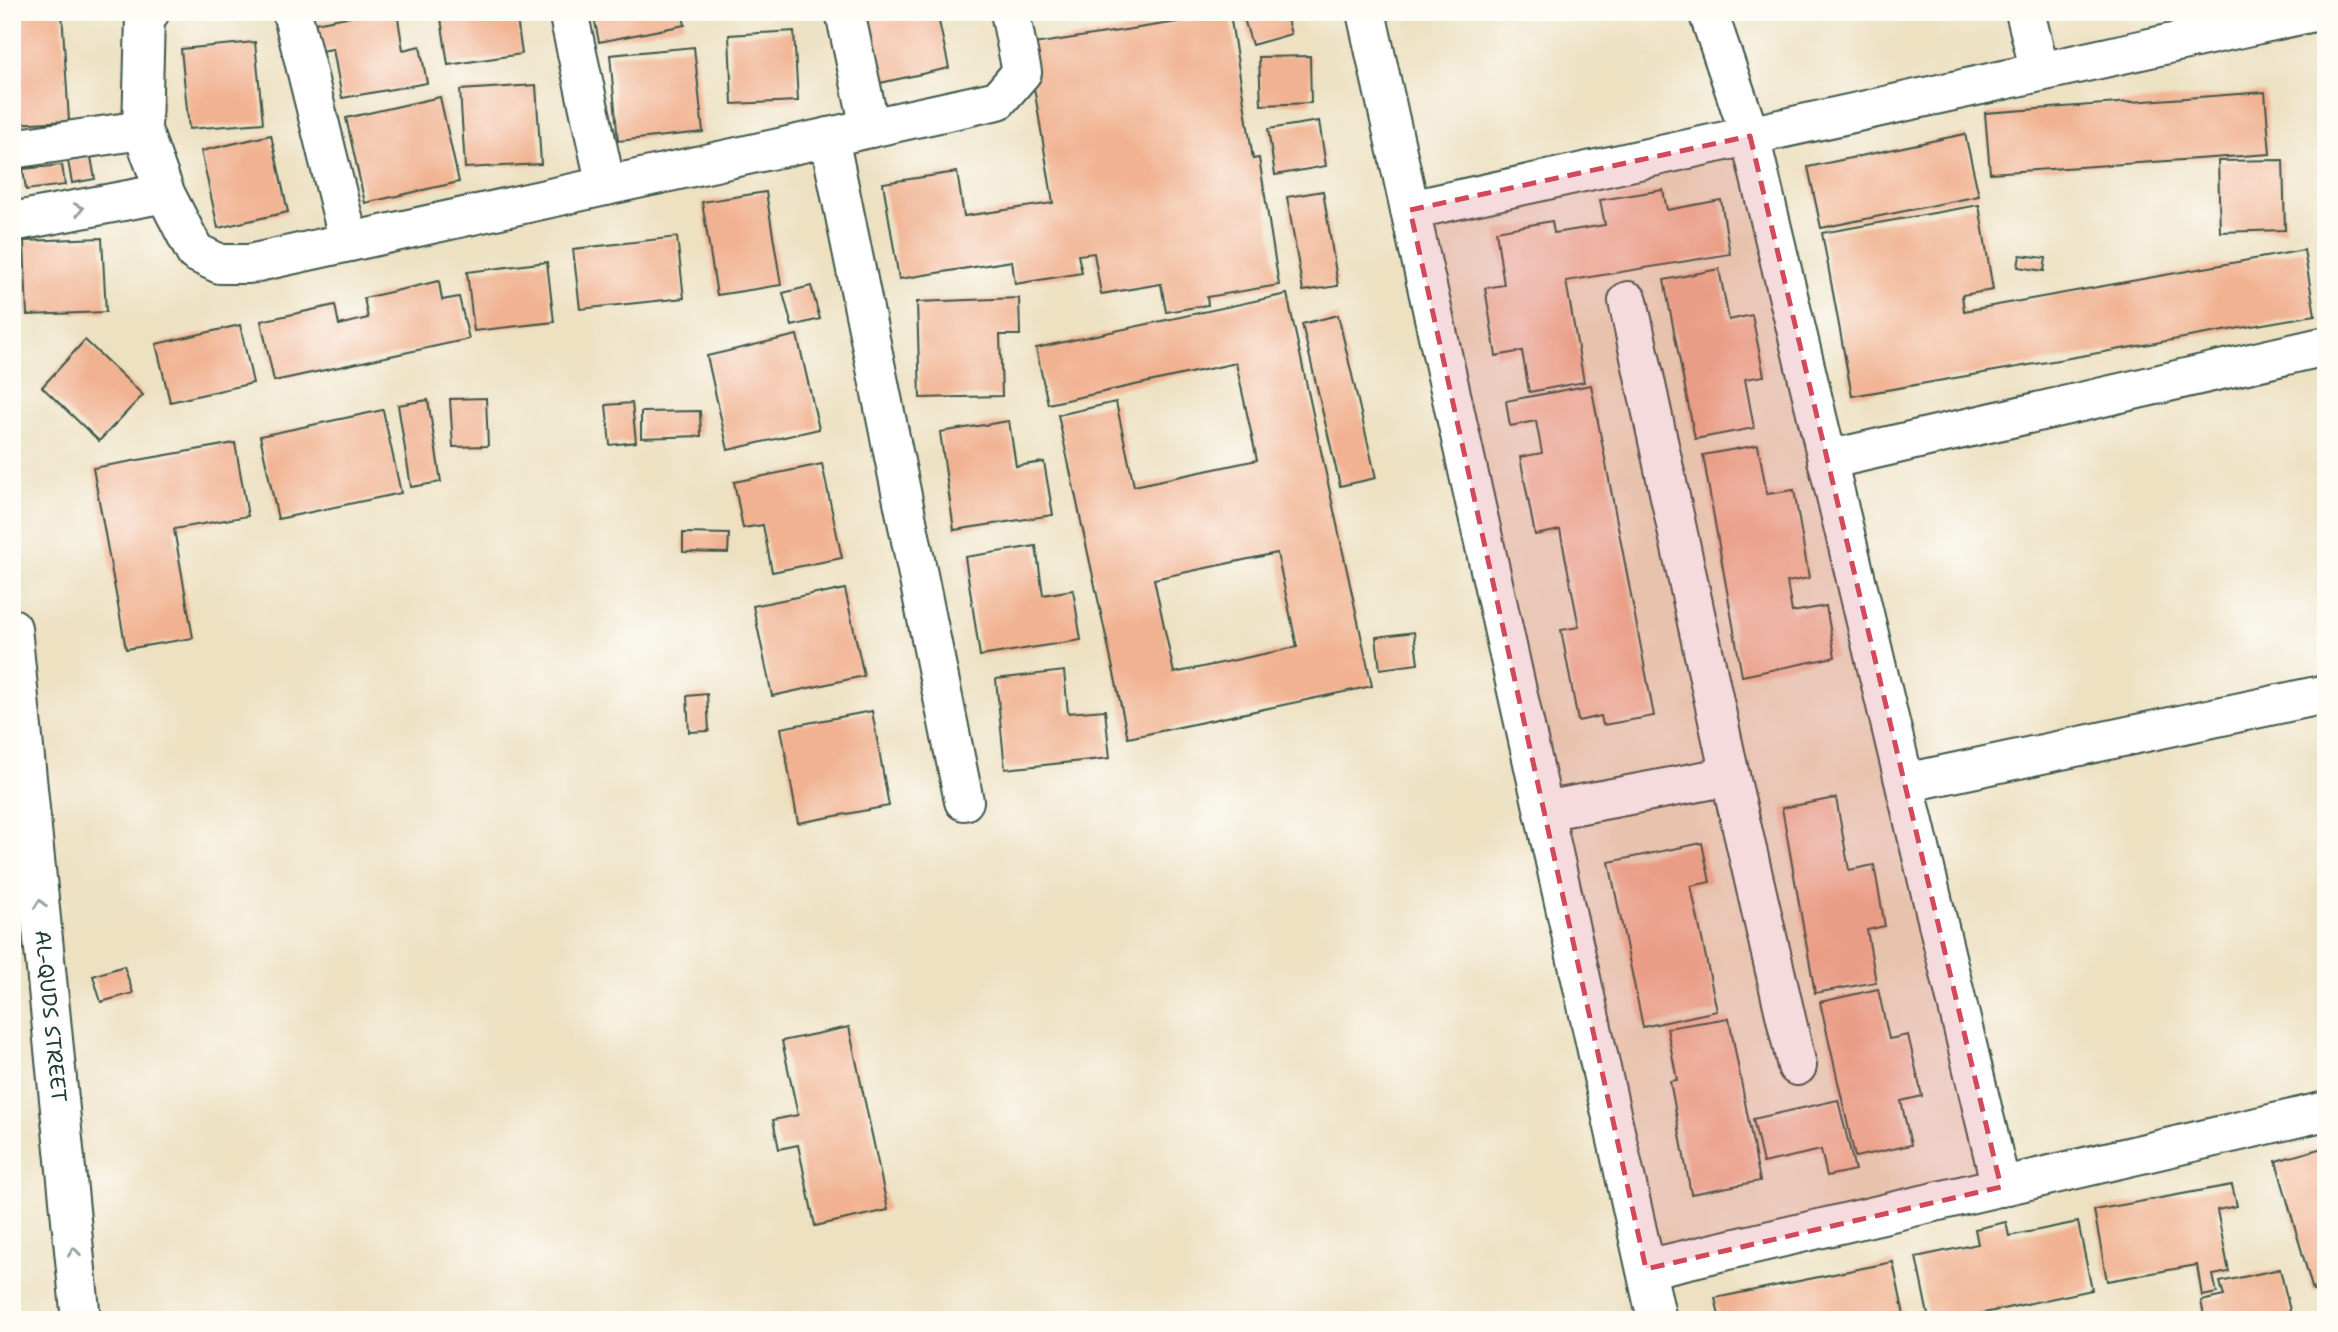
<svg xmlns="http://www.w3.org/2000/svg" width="2338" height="1332" viewBox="0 0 2338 1332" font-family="'Shantell Sans',sans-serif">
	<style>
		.building { fill: #f1b291; fill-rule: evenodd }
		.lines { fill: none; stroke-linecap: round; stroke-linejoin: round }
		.street-casing { stroke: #3e5649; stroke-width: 42 }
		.secondary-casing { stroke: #3e5649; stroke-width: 42 }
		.street { stroke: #fff; stroke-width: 38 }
		.secondary { stroke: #fff; stroke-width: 38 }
		.oneway { stroke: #8f9e9a }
		.marked { fill: #d1495b; fill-opacity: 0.2; stroke: #d1495b; stroke-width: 5; stroke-dasharray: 14 9; stroke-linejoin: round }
		.labels { text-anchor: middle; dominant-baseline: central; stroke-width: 5; stroke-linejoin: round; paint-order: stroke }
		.street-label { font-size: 21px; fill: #1f3d34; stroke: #fdfcf7 }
	</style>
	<rect width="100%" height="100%" fill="#fdfcf7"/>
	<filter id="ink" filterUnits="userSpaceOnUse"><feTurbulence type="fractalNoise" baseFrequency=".0143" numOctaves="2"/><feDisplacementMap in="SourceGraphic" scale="14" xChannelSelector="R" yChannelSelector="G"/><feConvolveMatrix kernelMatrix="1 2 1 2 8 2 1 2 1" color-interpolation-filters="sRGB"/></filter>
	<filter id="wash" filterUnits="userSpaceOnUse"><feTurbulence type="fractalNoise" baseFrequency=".00686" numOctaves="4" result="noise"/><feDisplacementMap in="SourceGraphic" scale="28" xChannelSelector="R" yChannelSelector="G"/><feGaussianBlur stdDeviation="1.57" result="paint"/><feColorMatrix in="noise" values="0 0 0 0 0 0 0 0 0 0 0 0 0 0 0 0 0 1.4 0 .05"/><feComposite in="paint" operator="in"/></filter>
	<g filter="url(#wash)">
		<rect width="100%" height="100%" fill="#ede1c2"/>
		<g id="blocks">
			<g class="building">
				<polygon points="12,12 62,12 69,121 12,124"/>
				<polygon points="373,12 397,12 403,50 420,46 427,83 342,98 333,49 320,51 315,23"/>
				<polygon points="440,12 516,12 522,54 448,65"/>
				<polygon points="593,12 682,12 685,25 599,42"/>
				<polygon points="865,12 937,12 949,68 880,83"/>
				<polygon points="1242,12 1285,12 1291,34 1252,45"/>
				<polygon points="1230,14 1253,159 1259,158 1279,285 1207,297 1208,305 1166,312 1161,284 1101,294 1094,253 1078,255 1082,273 1015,284 1012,261 899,279 883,183 957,172 964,216 1053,203 1027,45"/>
				<polygon points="794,31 798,101 732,104 729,35"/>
				<polygon points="255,42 263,123 189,129 181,49"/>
				<polygon points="694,47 703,132 618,141 610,55"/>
				<polygon points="1310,56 1311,103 1261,105 1259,57"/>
				<polygon points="536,85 541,164 465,168 460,90"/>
				<polygon points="2265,92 2270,154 1990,173 1985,113"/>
				<polygon points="440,97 459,182 365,203 346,118"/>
				<polygon points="1319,121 1326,166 1275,175 1268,129"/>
				<polygon points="1965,134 1979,196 1821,228 1808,167"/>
				<polygon points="271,135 288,212 218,228 201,151"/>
				<polygon points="91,157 95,179 72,183 68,161"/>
				<polygon points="2283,160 2285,230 2220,232 2218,161"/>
				<polygon points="62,165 65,185 26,190 23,169"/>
				<polygon points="1663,190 1667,210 1721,200 1730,254 1566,281 1584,382 1529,392 1522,351 1496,356 1485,288 1504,285 1496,231 1552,221 1554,233 1605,225 1600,200"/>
				<polygon points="1323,191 1338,286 1303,291 1287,197"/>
				<polygon points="766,192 781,285 717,295 702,202"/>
				<polygon points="1979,205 1993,290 1962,295 1964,311 2304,250 2315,315 1852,396 1822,233"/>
				<polygon points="677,237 684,298 580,309 573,249"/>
				<polygon points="102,238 106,312 27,315 24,241"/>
				<polygon points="2020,255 2046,258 2044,271 2018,267"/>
				<polygon points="547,262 554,322 474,331 467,272"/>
				<polygon points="1719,269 1729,320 1752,315 1764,376 1745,379 1754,428 1695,439 1664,280"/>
				<polygon points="439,281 442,300 459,297 469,339 274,381 261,321 335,305 339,325 368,318 364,298"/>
				<polygon points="811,286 820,319 792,326 783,293"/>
				<path d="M1287,294l85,392 -244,52 -70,-323 58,-13 18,84 123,-26 -21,-97 -188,41 -12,-56zM1277,553l20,94 -123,26 -20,-94z"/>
				<polygon points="1019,298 1020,335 1000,335 1002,396 920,398 917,302"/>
				<polygon points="1338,315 1376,478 1340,486 1302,324"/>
				<polygon points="240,325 253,383 170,402 156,344"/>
				<polygon points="797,335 819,429 728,450 707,356"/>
				<polygon points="85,340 143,395 99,441 42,387"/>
				<polygon points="1591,385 1654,716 1603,725 1601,716 1578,721 1561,630 1579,627 1560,530 1535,535 1520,457 1542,453 1536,421 1510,426 1506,401"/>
				<polygon points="486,398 488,446 453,447 450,399"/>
				<polygon points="428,400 441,482 411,487 398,405"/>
				<polygon points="632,403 636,442 610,445 606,405"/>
				<polygon points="383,410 401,493 278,519 260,436"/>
				<polygon points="700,411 701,436 641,438 641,412"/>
				<polygon points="1009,421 1016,466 1044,462 1053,515 954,530 940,432"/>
				<polygon points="235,443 248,516 174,529 193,638 126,649 93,468"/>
				<polygon points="1758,445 1767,494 1794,490 1809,578 1787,582 1792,612 1826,606 1835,657 1742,676 1703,455"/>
				<polygon points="822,464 842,558 772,572 763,525 743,528 734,482"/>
				<polygon points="683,533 729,534 728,553 683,552"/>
				<polygon points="1036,546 1043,595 1073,590 1081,640 980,656 965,557"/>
				<polygon points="845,589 864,676 772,696 753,606 821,592 821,594"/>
				<polygon points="1414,632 1418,664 1380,669 1376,637"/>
				<polygon points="1064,671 1068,713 1105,710 1110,758 1005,769 996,679"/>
				<polygon points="707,694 709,731 689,732 687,696"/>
				<polygon points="872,711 889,806 798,823 781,728"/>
				<polygon points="1836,798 1849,870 1874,865 1885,926 1867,930 1876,982 1815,993 1782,808"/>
				<polygon points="1702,843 1710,882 1691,886 1717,1011 1643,1027 1609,862"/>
				<polygon points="124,966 133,993 101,1002 93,976"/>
				<polygon points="1878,989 1889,1039 1908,1035 1922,1096 1901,1101 1911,1145 1855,1157 1820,1002"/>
				<polygon points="1729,1018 1760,1181 1691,1194 1670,1081 1677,1080 1667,1028"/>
				<polygon points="849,1027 888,1210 815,1226 798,1145 779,1149 773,1120 798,1115 782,1041"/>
				<polygon points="1838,1100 1855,1170 1827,1176 1821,1150 1763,1163 1753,1119"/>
				<polygon points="2326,1147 2326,1287 2313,1291 2276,1161"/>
				<polygon points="2232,1185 2237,1206 2217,1210 2229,1272 2213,1275 2217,1293 2202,1296 2197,1265 2107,1281 2094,1210"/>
				<polygon points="2006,1222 2009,1236 2078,1222 2092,1290 1951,1320 1929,1320 1916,1257 1978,1244 1975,1229"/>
				<polygon points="1893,1262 1905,1320 1720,1320 1715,1298"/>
				<polygon points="2280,1269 2292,1319 2205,1320 2201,1301 2224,1296 2220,1282"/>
			</g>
		</g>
	</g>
	<g filter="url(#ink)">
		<use href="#blocks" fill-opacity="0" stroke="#3e5649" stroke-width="2"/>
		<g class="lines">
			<defs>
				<g id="street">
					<polyline points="150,12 145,17 142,130 165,193 195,252 220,264 249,264 998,100 1022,72 1010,12"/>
					<polyline points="292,12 349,242"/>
					<polyline points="568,12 606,186"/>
					<polyline points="845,12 870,128"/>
					<polyline points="1366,12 1657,1320"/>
					<polyline points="1708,12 1750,136 2001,1187"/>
					<polyline points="2025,12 2040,72"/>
					<polyline points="829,137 964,801"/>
					<polyline points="12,149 142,130"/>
					<polyline points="1410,210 2314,12"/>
					<polyline points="12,222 165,193"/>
					<polyline points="1827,460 2326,346"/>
					<polyline points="1730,776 1797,1066"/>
					<polyline points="1905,783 2326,694"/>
					<polyline points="1544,811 1730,776 1628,301"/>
					<polyline points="1646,1269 2326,1111"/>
				</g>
				<g id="secondary">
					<path id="s1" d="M12,628l69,692"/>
				</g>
			</defs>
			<use href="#street" class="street-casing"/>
			<use href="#secondary" class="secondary-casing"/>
			<use href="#street" class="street"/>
			<use href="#secondary" class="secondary"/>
		</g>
		<defs><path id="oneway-chevron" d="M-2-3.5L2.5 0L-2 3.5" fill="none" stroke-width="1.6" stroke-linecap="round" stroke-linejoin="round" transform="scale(1.75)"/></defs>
		<g class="oneway">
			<use href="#oneway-chevron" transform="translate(79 209) rotate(-11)"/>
			<use href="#oneway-chevron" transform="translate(40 904) rotate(-96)"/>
			<use href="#oneway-chevron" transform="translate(74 1252) rotate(-96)"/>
		</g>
	</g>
	<path class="marked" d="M1750,136l251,1051 -355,82 -236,-1059z"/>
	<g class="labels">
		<g class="street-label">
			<text stroke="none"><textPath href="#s1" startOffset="390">AL-QUDS STREET</textPath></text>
		</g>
	</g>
	<rect width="2338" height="1332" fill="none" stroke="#fdfcf7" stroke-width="42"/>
</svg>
